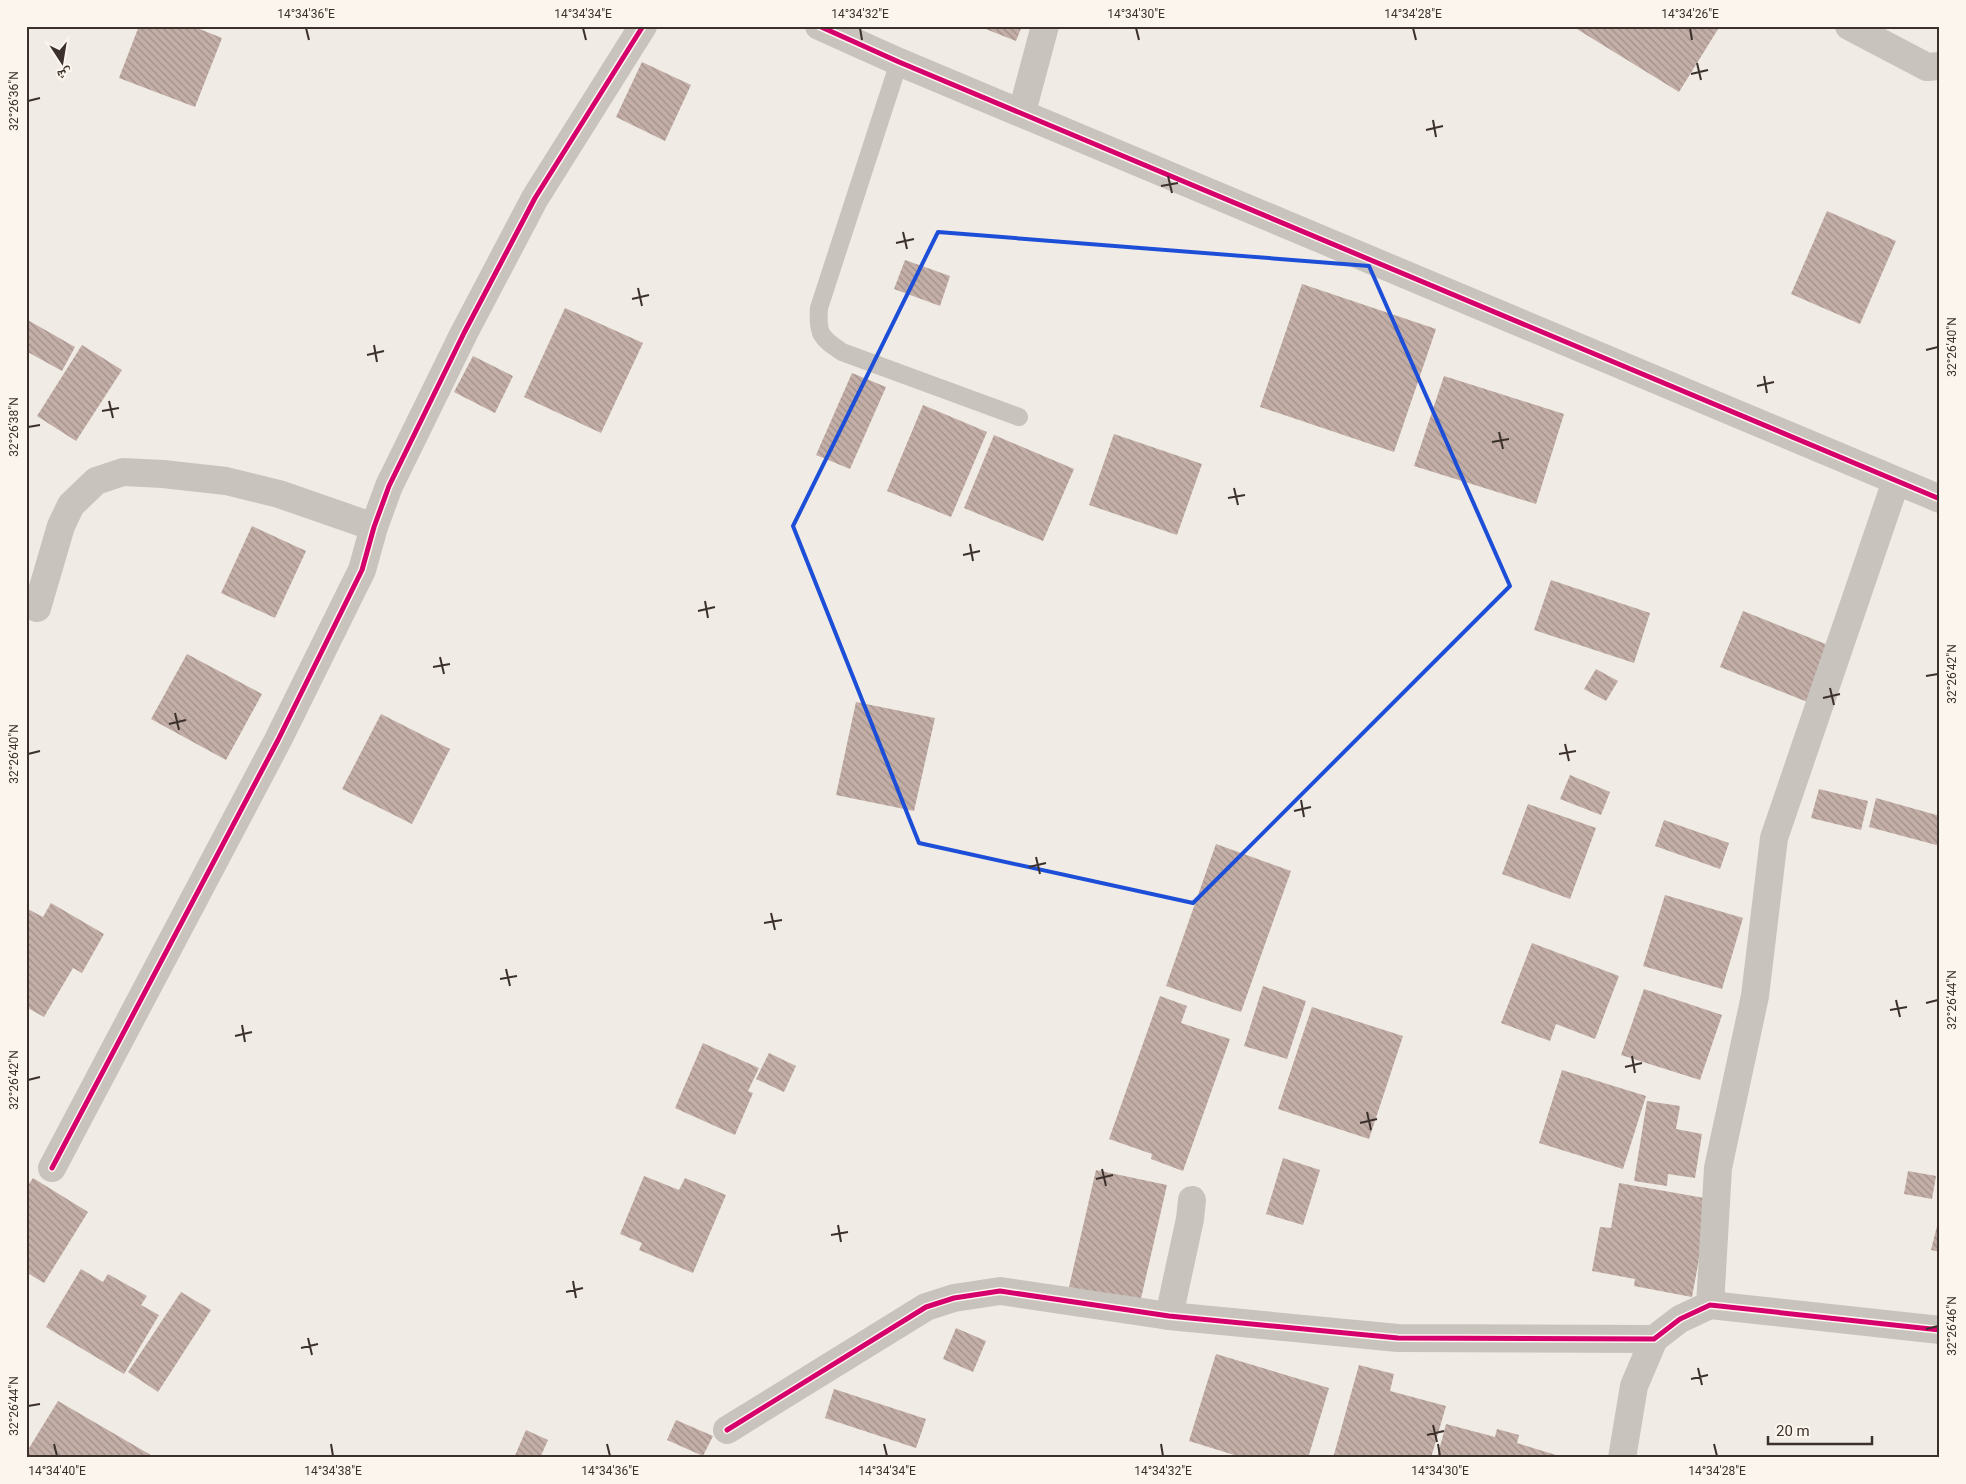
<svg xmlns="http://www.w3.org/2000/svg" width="1966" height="1484" viewBox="0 0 1966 1484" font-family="Roboto,'Noto Naskh Arabic',sans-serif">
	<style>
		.building { fill: url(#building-back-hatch) }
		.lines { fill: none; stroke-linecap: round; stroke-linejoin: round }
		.service { stroke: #c9c3be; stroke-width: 18 }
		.minor { stroke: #c9c3be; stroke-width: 28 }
		.tertiary { stroke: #c9c3be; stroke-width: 28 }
		.cycleway-casing { stroke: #fbf5ee; stroke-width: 8 }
		.cycleway { stroke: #d6006c; stroke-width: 5 }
		.marked { fill: none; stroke: #1d4ed8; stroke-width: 4; stroke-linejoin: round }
		.ticks { fill: none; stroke: #3b302b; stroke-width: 2 }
		.neatline { fill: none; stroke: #3b302b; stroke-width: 2 }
		.ticks-label { font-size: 12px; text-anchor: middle; fill: #3b302b }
	</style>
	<defs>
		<pattern id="building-back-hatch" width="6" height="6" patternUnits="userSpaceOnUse" patternTransform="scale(1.25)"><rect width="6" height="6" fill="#c3afa7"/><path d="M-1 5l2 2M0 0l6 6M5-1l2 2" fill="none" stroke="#a08f88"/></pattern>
	</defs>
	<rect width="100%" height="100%" fill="#f0ebe5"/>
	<g class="building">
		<polygon points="139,26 192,26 222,38 195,107 119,78"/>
		<polygon points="978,26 1022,26 1016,41"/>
		<polygon points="1572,26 1720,26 1679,92"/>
		<polygon points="642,62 691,85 665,141 616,117"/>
		<polygon points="1827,211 1896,241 1860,324 1791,294"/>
		<polygon points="905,260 950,276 940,306 894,289"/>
		<polygon points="1302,284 1436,329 1394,452 1260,407"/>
		<polygon points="565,308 643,343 601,433 524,397"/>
		<polygon points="26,319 75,347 62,371 26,351"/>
		<polygon points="82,345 122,370 76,441 37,416"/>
		<polygon points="473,356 513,376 495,413 454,392"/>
		<polygon points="852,373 886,387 850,469 816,455"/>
		<polygon points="1444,376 1564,414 1536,504 1414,466"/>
		<polygon points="923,405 987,432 951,517 887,491"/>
		<polygon points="1114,434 1202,464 1177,535 1089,505"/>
		<polygon points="994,435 1074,469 1043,541 964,508"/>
		<polygon points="252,526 306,551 275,618 221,593"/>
		<polygon points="1551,580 1650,613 1634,663 1534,630"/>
		<polygon points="1743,611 1833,647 1810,703 1720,667"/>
		<polygon points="187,654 262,694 226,760 151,719"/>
		<polygon points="1596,669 1618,681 1606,701 1584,689"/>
		<polygon points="856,702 935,718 914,811 836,795"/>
		<polygon points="381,714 450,749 412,824 342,789"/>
		<polygon points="1570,775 1610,792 1601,815 1560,799"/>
		<polygon points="1819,789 1868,801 1861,830 1811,818"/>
		<polygon points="1876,798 1940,816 1940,846 1869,827"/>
		<polygon points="1528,804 1596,828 1570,899 1502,874"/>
		<polygon points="1664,820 1729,843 1720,869 1655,846"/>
		<polygon points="1216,844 1291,871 1241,1012 1166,986"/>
		<polygon points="1665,895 1743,918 1722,989 1643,966"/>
		<polygon points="51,903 104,934 82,973 73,968 44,1017 26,1007 26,908 43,917"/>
		<polygon points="1532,943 1619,976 1595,1039 1556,1024 1550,1041 1501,1023"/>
		<polygon points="1263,986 1306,1001 1287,1059 1244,1046"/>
		<polygon points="1644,989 1722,1015 1700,1080 1621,1055"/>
		<polygon points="1160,996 1187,1006 1181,1023 1230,1039 1183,1171 1151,1159 1152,1154 1109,1139"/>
		<polygon points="1312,1007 1403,1036 1369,1139 1278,1109"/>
		<polygon points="703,1043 759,1068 748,1091 753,1093 735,1135 675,1108"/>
		<polygon points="769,1053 796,1066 784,1092 756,1079"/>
		<polygon points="1562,1070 1646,1096 1623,1169 1539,1143"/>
		<polygon points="1647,1101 1680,1106 1676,1129 1702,1134 1695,1178 1668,1174 1667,1186 1634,1181"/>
		<polygon points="1283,1158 1320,1170 1303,1225 1266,1214"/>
		<polygon points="1096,1170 1167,1185 1140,1303 1069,1287"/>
		<polygon points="1908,1171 1936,1176 1932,1199 1904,1194"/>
		<polygon points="644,1176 679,1190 685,1178 726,1195 693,1273 639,1250 642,1243 620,1234"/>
		<polygon points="33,1178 88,1212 44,1283 26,1272 26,1188"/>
		<polygon points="1619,1183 1710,1199 1692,1297 1634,1286 1635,1279 1592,1271 1600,1227 1611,1228"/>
		<polygon points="1939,1218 1940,1218 1940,1252 1931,1250"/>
		<polygon points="81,1269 103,1282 108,1274 147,1296 141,1305 159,1315 124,1374 46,1327"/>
		<polygon points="181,1292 211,1310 158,1392 128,1372"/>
		<polygon points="956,1328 986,1341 973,1372 943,1359"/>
		<polygon points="1216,1354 1329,1388 1308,1458 1244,1458 1189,1441"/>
		<polygon points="1359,1365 1394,1374 1390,1391 1446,1406 1431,1458 1333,1458"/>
		<polygon points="834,1389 926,1419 916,1448 825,1418"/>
		<polygon points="58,1401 156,1458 26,1458 26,1453"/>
		<polygon points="676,1420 713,1436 703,1456 667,1440"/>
		<polygon points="1446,1424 1495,1437 1497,1429 1519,1435 1517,1443 1566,1458 1437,1458"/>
		<polygon points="526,1430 548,1440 540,1458 514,1458"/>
	</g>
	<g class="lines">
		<path class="service" d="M899,62l-80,246c-2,26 2,30 23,44l177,65"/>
		<g class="minor">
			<polyline points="1849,26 1927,67 1940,66"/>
			<polyline points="1022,112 1045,26"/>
			<polyline points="37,608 61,526 71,505 96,481 123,472 163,474 226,481 279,494 374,527"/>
			<polyline points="52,1168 278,740 362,570 374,527 389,486 464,333 535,198 643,26"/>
			<polyline points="1710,1305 1718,1168 1755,996 1774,838 1896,481"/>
			<polyline points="1169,1316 1190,1219 1192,1200"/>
			<polyline points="727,1430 926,1307 954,1298 1000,1291 1169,1316 1398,1338 1654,1339 1680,1319 1710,1305 1940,1330"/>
			<polyline points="1622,1458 1634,1386 1654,1339"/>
		</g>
		<polyline class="tertiary" points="819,26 899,62 1940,499"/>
		<defs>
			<g id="cycleway">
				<polyline points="819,26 899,62 1940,499"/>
				<polyline points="52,1168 278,740 362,570 374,527 389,486 464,333 535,198 643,26"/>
				<polyline points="727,1430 926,1307 954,1298 1000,1291 1169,1316 1398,1338 1654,1339 1680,1319 1710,1305 1940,1330"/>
			</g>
		</defs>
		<use href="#cycleway" class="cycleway-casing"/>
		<use href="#cycleway" class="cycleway"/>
	</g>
	<path class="marked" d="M938,232l431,34 141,320 -317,317 -274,-60 -126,-317z"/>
	<path class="ticks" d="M306,28l3,12M583,28l3,12M860,28l2,12M1136,28l3,12M1413,28l3,12M1690,28l2,12M1697,63l4,17M1691,74l17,-4M28,101l12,-3M1433,120l3,17M1426,130l17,-4M1168,176l4,17M1161,186l17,-3M903,232l4,17M896,243l18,-4M638,288l4,18M632,299l17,-4M374,345l3,17M1926,350l12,-3M367,355l17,-4M1764,376l3,17M1757,386l17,-4M109,401l4,17M102,411l17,-3M28,427l12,-2M1499,432l4,17M1492,442l17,-3M1234,488l4,17M1228,498l17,-3M970,544l3,17M963,555l17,-4M705,601l3,17M698,611l17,-4M440,657l4,17M433,667l17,-3M1926,676l12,-2M1830,688l4,17M1823,698l17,-4M175,713l4,17M169,724l17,-4M1565,744l4,17M28,754l12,-3M1559,754l17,-3M1301,800l3,17M1294,811l17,-4M1036,857l4,17M1029,867l17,-4M771,913l4,17M764,923l18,-3M506,969l4,17M500,979l17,-3M1896,1000l4,17M1926,1003l12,-3M1890,1010l17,-3M242,1025l3,17M235,1036l17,-4M1632,1056l3,17M1625,1067l17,-4M28,1080l12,-3M1367,1112l4,18M1360,1123l17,-4M1102,1169l4,17M1096,1179l17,-4M838,1225l3,17M831,1235l17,-3M573,1281l3,17M566,1292l17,-4M1926,1329l12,-3M308,1338l4,17M301,1348l17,-4M1698,1368l4,17M1691,1379l17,-4M28,1406l12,-2M1433,1425l4,17M1427,1435l17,-4M54,1444l3,12M331,1444l2,12M607,1444l3,12M884,1444l3,12M1161,1444l2,12M1438,1444l2,12M1714,1444l3,12"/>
	<rect width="1966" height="1484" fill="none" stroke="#fbf5ee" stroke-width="55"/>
	<g transform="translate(62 62) rotate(168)" stroke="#fbf5ee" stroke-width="4" paint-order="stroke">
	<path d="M0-4L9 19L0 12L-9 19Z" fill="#3b302b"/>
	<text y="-8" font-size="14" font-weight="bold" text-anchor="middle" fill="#3b302b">ش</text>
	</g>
	<path d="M1768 1436v8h104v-8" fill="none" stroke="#3b302b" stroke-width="2.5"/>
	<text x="1776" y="1436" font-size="15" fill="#3b302b" stroke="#fbf5ee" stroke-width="4" paint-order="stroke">20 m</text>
	<rect x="28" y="28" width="1910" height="1428" class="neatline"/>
	<g class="ticks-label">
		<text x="306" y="18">14°34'36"E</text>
		<text x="583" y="18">14°34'34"E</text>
		<text x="860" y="18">14°34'32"E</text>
		<text x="1136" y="18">14°34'30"E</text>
		<text x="1413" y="18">14°34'28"E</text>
		<text x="1690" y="18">14°34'26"E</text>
		<text transform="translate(14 101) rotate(-90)" y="4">32°26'36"N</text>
		<text transform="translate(1952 347) rotate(-90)" y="4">32°26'40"N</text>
		<text transform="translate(14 427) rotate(-90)" y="4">32°26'38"N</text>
		<text transform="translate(1952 674) rotate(-90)" y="4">32°26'42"N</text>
		<text transform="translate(14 754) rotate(-90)" y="4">32°26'40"N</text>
		<text transform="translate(1952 1000) rotate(-90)" y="4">32°26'44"N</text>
		<text transform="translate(14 1080) rotate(-90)" y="4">32°26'42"N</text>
		<text transform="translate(1952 1326) rotate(-90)" y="4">32°26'46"N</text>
		<text transform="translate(14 1406) rotate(-90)" y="4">32°26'44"N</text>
		<text x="57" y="1475">14°34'40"E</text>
		<text x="333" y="1475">14°34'38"E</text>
		<text x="610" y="1475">14°34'36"E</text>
		<text x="887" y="1475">14°34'34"E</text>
		<text x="1163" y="1475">14°34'32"E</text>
		<text x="1440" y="1475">14°34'30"E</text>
		<text x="1717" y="1475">14°34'28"E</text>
	</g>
</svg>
